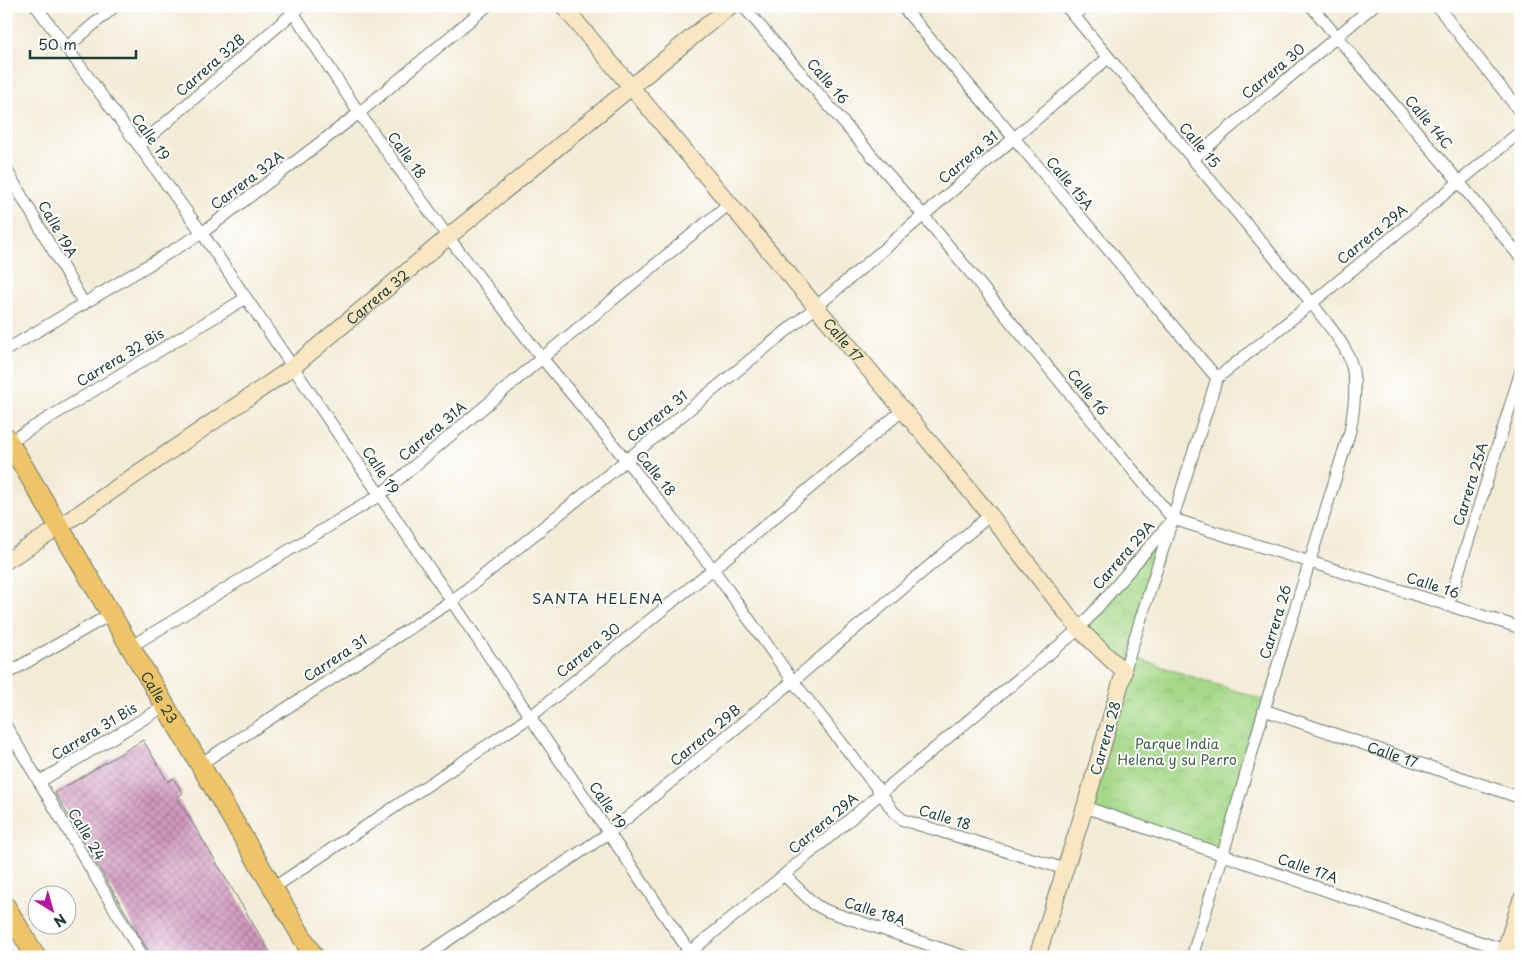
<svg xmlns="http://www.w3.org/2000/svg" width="1527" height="963" viewBox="0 0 1527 963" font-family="'Playpen Sans',sans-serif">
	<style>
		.park { fill: url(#park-crowns); stroke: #628a5e }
		.building { fill: url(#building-cross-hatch) }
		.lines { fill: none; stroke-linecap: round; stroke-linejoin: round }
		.street-casing { stroke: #697a6d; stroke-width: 13 }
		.secondary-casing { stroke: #697a6d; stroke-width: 18 }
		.primary-casing { stroke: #697a6d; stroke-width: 21 }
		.street { stroke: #fff; stroke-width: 11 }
		.secondary { stroke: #f9e7c3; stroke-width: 16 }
		.primary { stroke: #efc469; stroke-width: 19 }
		.labels { text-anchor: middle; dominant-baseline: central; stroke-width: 4; stroke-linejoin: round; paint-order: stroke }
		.street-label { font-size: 14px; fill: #1f3d34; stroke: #fff }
		.park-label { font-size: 14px; fill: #406449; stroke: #fff }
		.neighbourhood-label { font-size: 15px; letter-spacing: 1px; fill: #1f3d34; stroke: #fff }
	</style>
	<defs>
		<pattern id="park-crowns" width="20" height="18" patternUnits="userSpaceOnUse" patternTransform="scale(1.25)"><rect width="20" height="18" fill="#a5d887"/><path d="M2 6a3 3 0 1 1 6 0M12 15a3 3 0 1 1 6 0" fill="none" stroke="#8eba75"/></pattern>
		<pattern id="building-cross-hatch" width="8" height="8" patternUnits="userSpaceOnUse" patternTransform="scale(1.25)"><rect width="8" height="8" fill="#d197be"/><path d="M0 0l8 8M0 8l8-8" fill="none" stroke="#a97c9b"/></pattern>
	</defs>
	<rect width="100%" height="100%" fill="#fff"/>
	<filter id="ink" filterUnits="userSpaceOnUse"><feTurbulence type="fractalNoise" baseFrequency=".02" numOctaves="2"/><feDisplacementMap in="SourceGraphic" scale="10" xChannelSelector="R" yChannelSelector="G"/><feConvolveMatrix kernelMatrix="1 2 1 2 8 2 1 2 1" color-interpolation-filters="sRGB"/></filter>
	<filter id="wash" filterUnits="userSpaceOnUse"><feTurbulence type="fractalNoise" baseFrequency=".0096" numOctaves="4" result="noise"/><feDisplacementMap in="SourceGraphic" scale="20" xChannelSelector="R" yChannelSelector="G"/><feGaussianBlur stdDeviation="1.12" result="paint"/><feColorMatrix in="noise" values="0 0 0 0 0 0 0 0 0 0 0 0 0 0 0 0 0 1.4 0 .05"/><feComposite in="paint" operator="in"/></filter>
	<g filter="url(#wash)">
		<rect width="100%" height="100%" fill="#f3ebd6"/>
		<polygon class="park" points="1173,519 1129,656 1267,701 1223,854 1085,807 1124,672 1079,629"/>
		<g id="blocks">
			<polygon class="building" points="143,740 168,782 173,778 183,793 177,797 273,957 152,957 55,793"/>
		</g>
	</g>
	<g filter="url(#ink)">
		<use href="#blocks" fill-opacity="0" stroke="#697a6d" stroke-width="1"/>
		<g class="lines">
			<defs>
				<g id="street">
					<polyline points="36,6 139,146 202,233 693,957"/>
					<polyline points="289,6 359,113 448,237 542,358 626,460 713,569 793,681 881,793 893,811 903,820 1065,869"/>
					<polyline points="743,6 923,215 1173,519 1521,628"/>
					<polyline points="902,6 1217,378"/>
					<path d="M1066,6l246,297c10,15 26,32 34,48 13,24 9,54 4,80l-86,279 -41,144 -31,103"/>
					<polyline points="1311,6 1459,182 1521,258"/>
					<polyline points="1437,6 1521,113"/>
					<polyline points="1074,16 1085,6"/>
					<polyline points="66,48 115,6"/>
					<polyline points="139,146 301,6"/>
					<polyline points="1193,159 1373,6"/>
					<polyline points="6,169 84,304"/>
					<polyline points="6,350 202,233 359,113 487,6"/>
					<polyline points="9,442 246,298"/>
					<polyline points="1448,606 1521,371"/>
					<polyline points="130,647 380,495 542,358 729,204"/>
					<polyline points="1124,672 1217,378 1312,303 1521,131"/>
					<polyline points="6,674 111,614"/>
					<path id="s1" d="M1264,710l257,88"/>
					<polyline points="6,726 143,957"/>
					<polyline points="200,764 452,601 816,307 1108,58"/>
					<polyline points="39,782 165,706"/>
					<polyline points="1085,807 1423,924 1521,955"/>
					<polyline points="784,875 814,904 827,911 966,957"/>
					<polyline points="273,888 530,717 713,569 903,410"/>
					<polyline points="423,957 609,833 793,681 990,515"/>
					<polyline points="681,957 690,952 784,875 881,793 1079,629 1169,524"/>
				</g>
				<g id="secondary">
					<path id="s2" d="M563,6l340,404 87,105 89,114 45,43 -39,135 -48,150"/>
					<path id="s3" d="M6,561l43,-27 244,-167 155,-130 282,-231"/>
					<polyline points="1503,957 1521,900"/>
				</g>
				<g id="primary">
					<path id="s4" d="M6,437l308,520"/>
					<polyline points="6,907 36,957"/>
				</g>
			</defs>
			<use href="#street" class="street-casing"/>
			<use href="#secondary" class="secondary-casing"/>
			<use href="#primary" class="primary-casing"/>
			<use href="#street" class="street"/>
			<use href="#secondary" class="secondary"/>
			<use href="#primary" class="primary"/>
		</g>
	</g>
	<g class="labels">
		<g class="street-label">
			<text transform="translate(210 65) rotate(-41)">Carrera 32B</text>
			<text transform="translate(1273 71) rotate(-40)">Carrera 30</text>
			<text transform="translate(828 81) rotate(49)">Calle 16</text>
			<text transform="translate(1429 122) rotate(50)">Calle 14C</text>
			<text transform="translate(151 137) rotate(54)">Calle 19</text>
			<text transform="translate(1200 145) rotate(50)">Calle 15</text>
			<text transform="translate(407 155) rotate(54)">Calle 18</text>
			<text transform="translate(968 157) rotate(-40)">Carrera 31</text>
			<text transform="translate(247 180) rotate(-37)">Carrera 32A</text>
			<text transform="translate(1070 183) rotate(50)">Calle 15A</text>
			<text transform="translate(58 229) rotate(60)">Calle 19A</text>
			<text transform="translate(1372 234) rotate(-39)">Carrera 29A</text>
			<text stroke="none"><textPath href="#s3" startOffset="456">Carrera 32</textPath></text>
			<text stroke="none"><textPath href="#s2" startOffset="436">Calle 17</textPath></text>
			<text transform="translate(120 357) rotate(-31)">Carrera 32 Bis</text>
			<text transform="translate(1088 392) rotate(51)">Calle 16</text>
			<text transform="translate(657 416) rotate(-39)">Carrera 31</text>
			<text transform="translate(432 431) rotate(-40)">Carrera 31A</text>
			<text transform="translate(381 470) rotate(56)">Calle 19</text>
			<text transform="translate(656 473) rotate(51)">Calle 18</text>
			<text transform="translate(1470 484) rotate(-73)">Carrera 25A</text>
			<text transform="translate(1123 555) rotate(-49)">Carrera 29A</text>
			<text transform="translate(1433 585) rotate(18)">Calle 16</text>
			<text transform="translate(1275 622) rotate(-73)">Carrera 26</text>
			<text transform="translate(588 650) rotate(-39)">Carrera 30</text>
			<text transform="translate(335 658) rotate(-33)">Carrera 31</text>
			<text stroke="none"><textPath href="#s4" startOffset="302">Calle 23</textPath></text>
			<text transform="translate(94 731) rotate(-31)">Carrera 31 Bis</text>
			<text transform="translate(705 735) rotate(-40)">Carrera 29B</text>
			<text transform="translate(1105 738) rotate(-74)">Carrera 28</text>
			<text stroke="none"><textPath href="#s1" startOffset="136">Calle 17</textPath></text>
			<text transform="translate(608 805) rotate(56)">Calle 19</text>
			<text transform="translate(945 817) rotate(17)">Calle 18</text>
			<text transform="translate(823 823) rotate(-40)">Carrera 29A</text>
			<text transform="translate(87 834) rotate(59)">Calle 24</text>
			<text transform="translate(1308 868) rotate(19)">Calle 17A</text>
			<text transform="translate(875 911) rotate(18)">Calle 18A</text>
		</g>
		<g class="park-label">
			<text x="1177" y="743">Parque India<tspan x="1177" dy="16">Helena y su Perro</tspan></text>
		</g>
		<g class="neighbourhood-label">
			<text x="598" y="597">SANTA HELENA</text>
		</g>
	</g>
	<rect width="1527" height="963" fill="none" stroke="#fff" stroke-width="25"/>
	<g transform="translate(52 910) rotate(143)"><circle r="24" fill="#ffffff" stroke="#a5b1ae"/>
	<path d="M0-4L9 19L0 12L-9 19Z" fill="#b5179e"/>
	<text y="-8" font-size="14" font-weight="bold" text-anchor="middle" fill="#1f3d34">N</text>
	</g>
	<path d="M30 50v8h106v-8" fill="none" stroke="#1f3d34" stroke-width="2.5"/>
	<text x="38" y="50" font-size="15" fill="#1f3d34" stroke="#ffffff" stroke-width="4" paint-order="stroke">50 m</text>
</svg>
